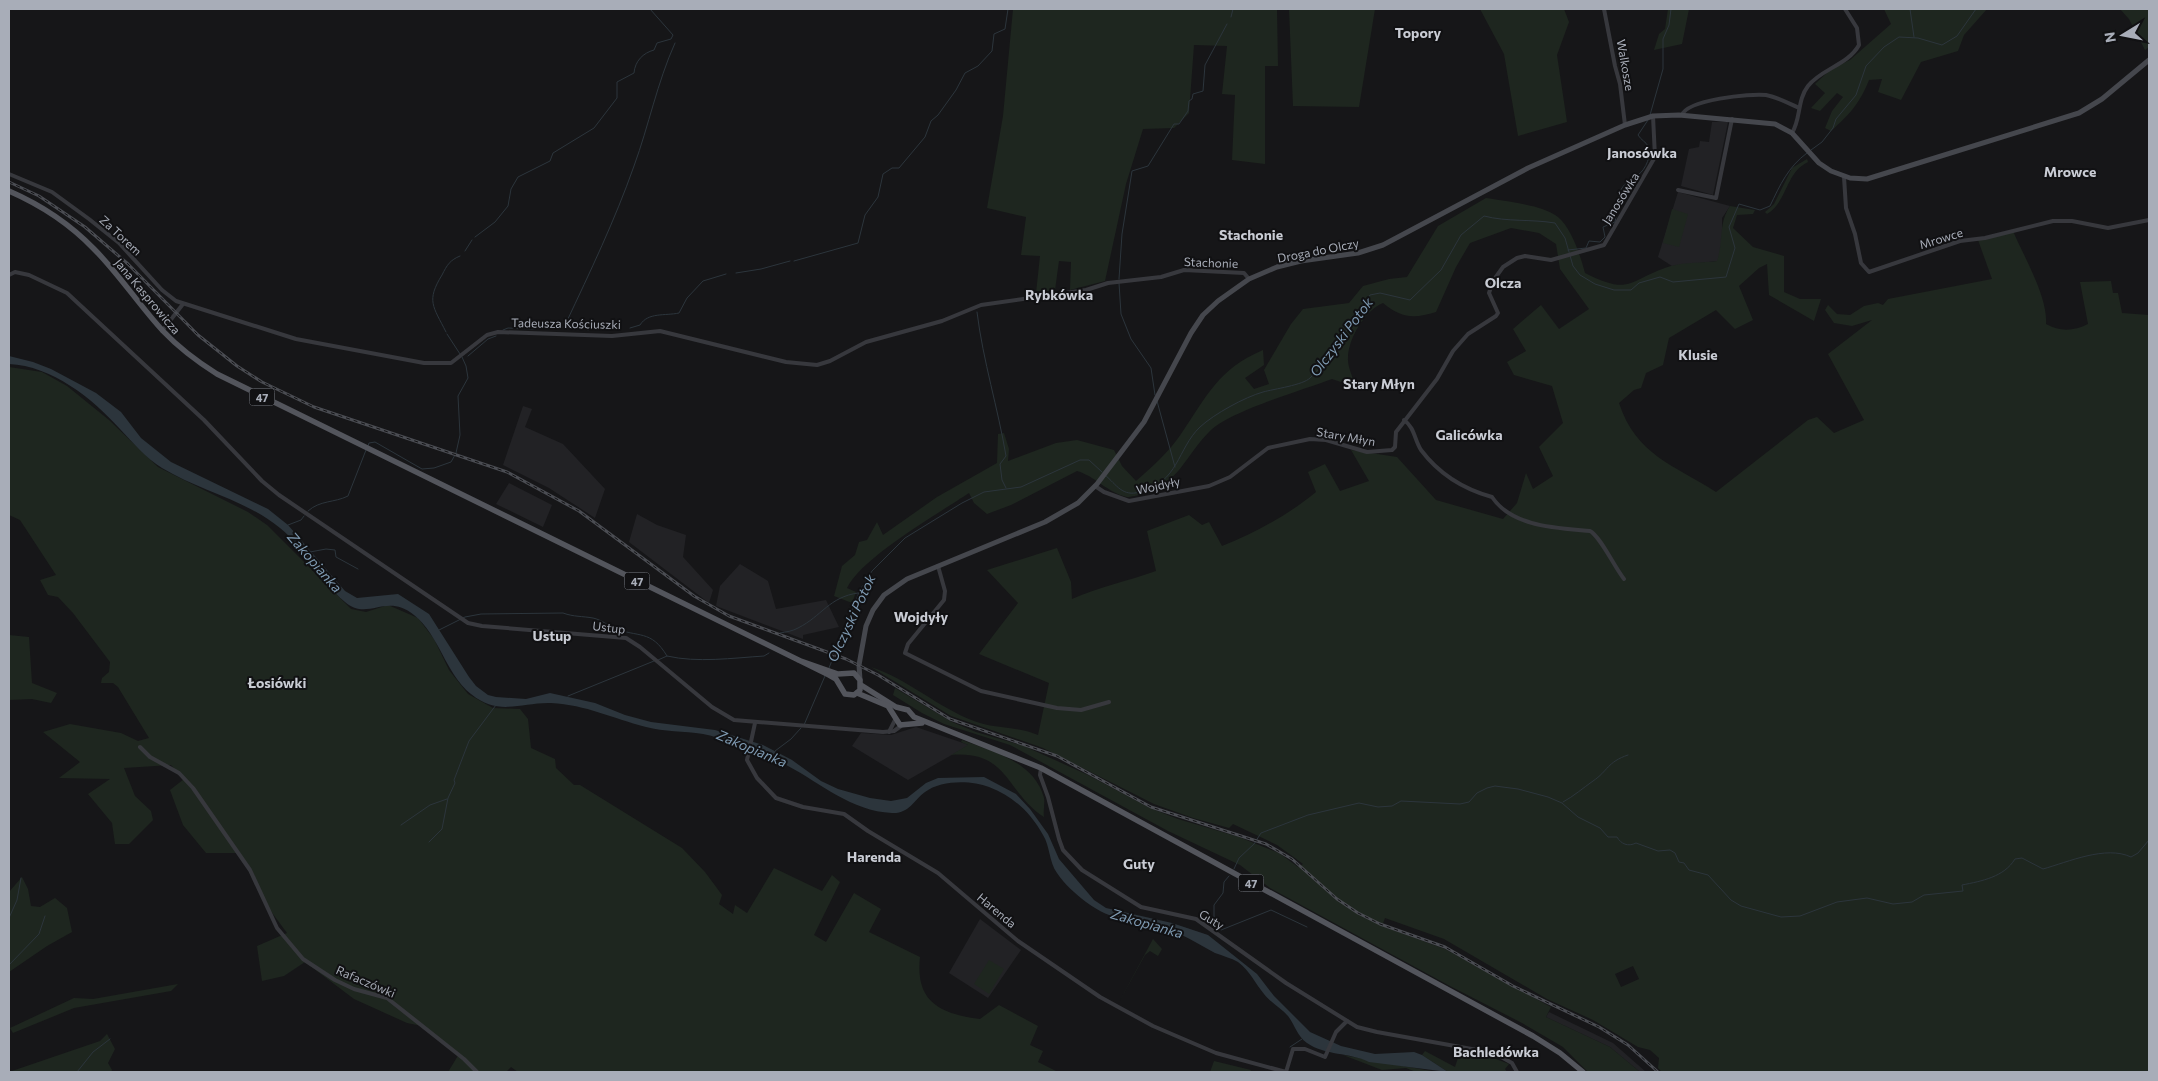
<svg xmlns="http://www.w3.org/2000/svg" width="2158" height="1081" viewBox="0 0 2158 1081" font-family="Commissioner,sans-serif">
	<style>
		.built { fill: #222225 }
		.green { fill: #1e261f; fill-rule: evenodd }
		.water { fill: #2c353c }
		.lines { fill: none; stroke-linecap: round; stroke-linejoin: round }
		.stream { stroke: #2c353c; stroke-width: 1 }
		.street { stroke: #37383d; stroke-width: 4 }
		.secondary { stroke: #45474d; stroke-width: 5 }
		.primary { stroke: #53555c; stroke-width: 5.5 }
		.rail-casing { stroke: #4a4c52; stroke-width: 3 }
		.rail { stroke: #111113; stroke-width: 1; stroke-dasharray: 4; stroke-linecap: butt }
		.labels { text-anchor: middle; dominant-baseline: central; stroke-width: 4; stroke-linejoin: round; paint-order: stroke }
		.shield { fill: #111113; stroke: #7b7e86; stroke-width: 1 }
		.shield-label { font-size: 11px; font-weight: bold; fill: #a8adb8 }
		.street-label { font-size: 12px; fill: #a8adb8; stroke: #111113 }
		.neighbourhood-label { font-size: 14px; font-weight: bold; fill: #c9ccd4; stroke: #111113 }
		.water-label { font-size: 14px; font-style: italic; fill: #7f9bb3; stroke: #111113 }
	</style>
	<rect width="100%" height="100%" fill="#161618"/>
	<g class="built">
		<polygon points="1712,122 1728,122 1713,195 1681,186 1689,149 1699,147 1700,141 1709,142"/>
		<polygon points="1678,192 1730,206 1722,218 1722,246 1718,261 1672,266 1658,257"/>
		<polygon points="523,406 532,409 525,427 563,444 605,489 595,518 549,488 503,465"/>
		<polygon points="509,483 552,505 543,527 496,504"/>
		<polygon points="637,514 657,525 686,535 683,557 713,590 709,603 629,542"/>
		<polygon points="740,564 768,581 776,609 826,600 839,627 803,635 803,639 716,606 720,586"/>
		<polygon points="916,727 969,745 908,780 852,746 861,733 891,735"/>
		<polygon points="980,919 1021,950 988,998 949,973"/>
		<polygon points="1549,1012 1613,1043 1646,1072 1640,1072 1610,1047 1546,1017"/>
	</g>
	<g class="green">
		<polygon points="1013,9 1277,9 1278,66 1265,66 1265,164 1232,160 1235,95 1222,94 1227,46 1194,45 1189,113 1174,128 1143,129 1126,184 1105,281 1070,290 1071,262 1059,261 1055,290 1036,293 1040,256 1021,255 1026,217 987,208 1003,116"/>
		<polygon points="1289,9 1375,9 1359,107 1293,106"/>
		<polygon points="1480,9 1564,9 1569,22 1557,55 1567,122 1518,136 1504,54"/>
		<polygon points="1668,9 1689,9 1682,44 1654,50 1659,34 1665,29"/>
		<path d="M1884,9h103l-23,26 -6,16 -37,11 -20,38 -23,-8 4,-13 -13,1c-9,23 -19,34 -38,51l-6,-3 7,-17 11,-14 -6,-4 -17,18 -9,-3 14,-15 -10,-9 16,-15 19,-9 41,-36z"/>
		<polygon points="2120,9 2149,9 2149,47 2145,50 2129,19"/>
		<path d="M1807,159l1,3c-23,11 -20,39 -41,52l-2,-2 9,-8 18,-36z"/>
		<path d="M1486,198c18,3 58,7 72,19 14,12 22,38 27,56 47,24 44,6 86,-7 14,-4 32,-3 46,-5 7,-21 1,-37 13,-55l25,4 -2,4 -16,1 -4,13 20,19 31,9v36l16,7h21l-7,22 -45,-26 -2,-31 -8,4 -20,18 14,34 -18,9 -19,-19 -47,28 -6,27 -17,8 -5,15 -7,2 -15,13c17,52 55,62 97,89l92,-72 9,-3 17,16 30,-13 -36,-66 44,-34 -20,6 -18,-3 -9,-13 3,-5 9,9 13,1 14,-9 14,-3 5,2 5,-6 104,-20 -14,-39 35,-9c11,26 35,66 33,93 14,8 28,7 42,0l-8,-42 31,-1 2,12h5l4,20 27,2v757h-487l-4,-4 1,-10 -9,-8 -12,-3 -45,-27 -46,-21 -103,-60 -59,-21 -3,8 63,23 106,58 -5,10 64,30 30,25h-52l-25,-25 -41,-24 -74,-38 -178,-97 -30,-23 -72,-34 -158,-86 -66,-21 -22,-11 -29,-18 2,-7 57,34 24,10 48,14 64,29 62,33 28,11 61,18 40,16 19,14 5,-3 -26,-19 -44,-21 -4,4 -36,-10 -39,-14 -111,-56 -92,-32 -80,-49c37,12 66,40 103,54 20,8 43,5 64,14l11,-52 -70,-29 39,-51 -31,-33 70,-22 14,34 1,17c27,-12 56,-18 84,-28l-9,-40 42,-16 13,10 7,-3 13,24c33,-13 66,-31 94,-54l-8,-20 17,-8 15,27 29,-10 -18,-31 46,7 39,43 67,19 14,-16 9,-30 7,16 20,-13 -14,-29 24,-24 -11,-37 -38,-11 -7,-13 19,-11 -13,-22 28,-24 18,24 30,-20 -29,-40 -4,-25 -17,-11 -28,-5 -41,15 -14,24 -20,45c-22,7 -35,6 -53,-9 -18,7 -36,37 -35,57 0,6 3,13 5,19l-12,3 -9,-3c-29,11 -102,32 -122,52 -24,23 -32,55 -68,63 -4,1 -11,3 -15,3 -19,-4 -32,-21 -50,-26l-66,34 -24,9 -13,-11 -5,-10c-30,20 -108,65 -122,95l9,4 -4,11 -18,-7 8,-30 13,-11 4,-13 8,-2 10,-18 6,13 54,-38 60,-34 1,-29 6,-1 5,16 -1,12 48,-18 21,-3 37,10 8,16 14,15c16,-14 33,-29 45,-47 26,-38 37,-65 82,-84l1,15 -19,13 9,11 15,-5 -5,-14 27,-46 12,-15 46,-6 14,-17 26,-7 18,-2 31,-51zM1633,966l6,13 -18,8 -6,-13z"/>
		<polygon points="1672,209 1688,214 1679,247 1663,243"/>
		<path d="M9,367l33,5 25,14 42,34 49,47 90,45 19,13 84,84 15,3 22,-7 30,13 16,21 15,31 19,24 25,14 27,1 8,10 3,29 24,11 1,9 18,17h6l102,63 23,24 17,23 -3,9 14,10 2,-9 12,8 27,-45 48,23 10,-16 8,7 -26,53 12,7 28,-49 27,16 -12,23 51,25c-5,45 20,57 60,62l19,-14 39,21 -8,19 13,6 -5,11 20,10h-540l-7,-5 -5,5h-58l11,-18 -37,-28 -15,-3 -53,-24 -49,-37 -21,14 -22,5 -5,-35 30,-13 -20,-27 -28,-53h-33l-23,-28 -13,-35 14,-11 -13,-14 -47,3 11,28 16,15 2,9 -24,24h-14l-3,-21 -24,-29 22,-15 -51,-1 21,-16 -37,-30 27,-8 51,9 17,8 11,-3 -31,-51 -5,-4h-12l1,-5 7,-6 1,-10 -37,-49 -15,-16 -10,-2 -8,-15 16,-5 -36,-55 -11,-5z"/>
		<polygon points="9,635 29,637 32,683 57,693 51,703 32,699 9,700"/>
		<path d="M962,740c31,12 72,21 82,58 1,6 -1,13 0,19 -38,-24 -35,-67 -93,-62l17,-10 -7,-3z"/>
		<polygon points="22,877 28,889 31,906 40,907 55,898 67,908 72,932 47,946 9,972 9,892"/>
		<polygon points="1153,939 1162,949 1158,956 1150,951 1145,955 1118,1004"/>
		<polygon points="989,960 1004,969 989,994 974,984"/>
		<polygon points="178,984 171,991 74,1008 13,1033 10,1028 74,998 93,999"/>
		<polygon points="107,1034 115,1049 108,1063 112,1070 111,1072 9,1072 100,1041"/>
		<polygon points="1425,1051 1455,1067 1460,1052 1481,1056 1483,1054 1509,1064 1505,1069 1507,1072 1448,1072 1422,1055"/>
		<polygon points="1343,1055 1437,1072 1416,1072 1406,1068 1382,1070"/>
		<polygon points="1214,1061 1251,1070 1250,1072 1210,1072"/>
	</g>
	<path class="water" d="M9,356l24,6 18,7 45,24 25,19 20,26 30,24 97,47 20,16 57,66 12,7 41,-4 31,20 40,63 7,9 12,9 8,2 30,2 24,-6 45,10 30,12 26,7 64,8 48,15 29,15 29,21 17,8 32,9 21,3 16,-3 19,-15 12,-5 46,-1 32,17 14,15 18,25 11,25 35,41 12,8 66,15 36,12 49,39 17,22 36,36 31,14 34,8 39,-2 8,3 26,17 -79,-10c-20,-10 -43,-6 -62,-19 -10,-7 -12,-18 -19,-27 -7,-8 -17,-13 -24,-22 -9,-11 -14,-23 -26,-32 -7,-4 -15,-6 -23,-9 -17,-9 -33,-20 -52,-25 -30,-8 -50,-6 -77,-26 -10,-8 -22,-18 -29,-29 -8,-11 -7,-27 -14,-38 -13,-23 -29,-38 -54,-48 -18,-7 -48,-7 -64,5 -11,8 -16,22 -33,21 -41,-2 -70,-29 -104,-47 -9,-6 -21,-8 -31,-12 -18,-7 -35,-17 -54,-20 -19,-3 -39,-2 -57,-7 -35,-9 -59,-22 -95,-24 -30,-1 -52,14 -80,-9 -26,-21 -31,-58 -57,-79 -28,-23 -46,7 -69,-13 -25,-21 -39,-53 -65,-74 -34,-28 -80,-37 -118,-60 -16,-10 -29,-25 -42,-39 -28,-31 -68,-63 -111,-65z"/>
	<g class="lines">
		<g class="stream">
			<polyline points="1910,9 1914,37"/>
			<polyline points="1231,17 1233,9"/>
			<polyline points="1650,115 1663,69 1663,39 1669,25 1671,9"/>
			<polyline points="1811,150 1822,142 1833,128 1836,119 1856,95 1866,66 1884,47 1899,37 1918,38 1942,45 1957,36 1976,9"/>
			<path d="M475,237l20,-15 13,-16 3,-17 7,-12 32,-16 3,-8 41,-25 23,-30v-16l17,-9c1,-12 9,-20 20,-23l3,-7 14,-4 2,-4 -23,-26"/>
			<path d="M1568,250l18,-2 3,-7 11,1 5,-5 -2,-10 12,-5 1,-5 -6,-8 9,-4c-2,-18 7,-22 19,-30 8,-6 14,-20 10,-29 -2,-4 -7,-6 -10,-11l10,-15"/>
			<polyline points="465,251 472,240"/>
			<polyline points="794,261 858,243 865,215 878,197 883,174 892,168 899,168 925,137 931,121 938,115 956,90 965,73 978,66 992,51 994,34 1005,29 1008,9"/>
			<polyline points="736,273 761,269 790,261"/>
			<polyline points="1119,279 1122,234 1132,171 1148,166 1174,124 1179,124 1188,111 1189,101 1192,99 1193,94 1203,91 1205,65 1227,24"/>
			<polyline points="1119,283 1121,314 1131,339 1151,368 1155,395"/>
			<path d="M977,312c6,49 21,96 29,144l-6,8 2,16 4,8"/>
			<path d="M630,328l10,-3c8,-13 25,-9 39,-12l8,-15 16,-17 23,-7"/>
			<polyline points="585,329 588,330"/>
			<path d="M503,330l5,-2 27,1 16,-6 6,5 7,-1 2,-4c24,-51 49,-103 68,-157 15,-41 23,-83 41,-123"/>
			<path d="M446,332c-13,-26 -20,-31 -4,-57 5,-10 8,-15 18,-19"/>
			<polyline points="447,334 460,354"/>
			<polyline points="468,356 488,339 496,336"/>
			<polyline points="1157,401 1175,467"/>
			<polyline points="368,446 369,443 375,442 422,469 434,468 451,462 455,455"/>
			<polyline points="456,453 460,435 458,396 468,378 466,366 462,357"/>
			<path d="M1105,475c12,10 17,22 35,17 39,-10 37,-43 60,-65 14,-13 45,-30 63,-35 11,-3 40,-7 47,-14 25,-24 40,-56 60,-83l10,-2 30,7 31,-30 20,-35 23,-19c23,6 47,3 71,7l10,15 8,28 7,9 15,9 19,6h17l8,-7 21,-6 13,5 53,-5 9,-29 -6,-21 10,-23 21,6 10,-4c10,-21 18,-39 37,-53"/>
			<path d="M308,511c12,-11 26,-8 40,-15l18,-46"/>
			<polyline points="288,525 301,520 304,516"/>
			<polyline points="310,552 326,549 335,550 336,557 358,569"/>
			<path d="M437,631l28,-14 16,-3 82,-1c11,4 19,3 30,5 9,2 14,7 21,10 24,10 37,1 53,28"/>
			<path d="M780,633c6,-1 13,-2 18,-5 24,-12 31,-31 60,-35"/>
			<path d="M658,660l9,-4c30,7 66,2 97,0l5,-3"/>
			<polyline points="829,668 860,590 872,571 905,538 962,503 984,492 1021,487 1080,460 1089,460 1102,472"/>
			<polyline points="568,696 654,661"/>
			<polyline points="804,725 825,676"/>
			<polyline points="775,751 791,739 801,728"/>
			<path d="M1563,802c11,-6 20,-14 30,-21 15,-10 14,-19 35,-26"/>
			<polyline points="401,825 430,805 447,799"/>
			<polyline points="429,842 442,829 448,798 455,783 454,780 469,741 496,705"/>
			<path d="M1234,869l5,-11 15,-14 7,-11 47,-18 51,-12 19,4 14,-1 9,-5 59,3 9,-2 8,-9 10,-5 8,-2 23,3 30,8 14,6 16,14 22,11 8,9h9c4,7 11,10 19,6l22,8 12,-1 5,3 4,9 5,1 5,7 19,5 23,25 10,6 40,11 19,-1 37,-14 30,-4 26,6 19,-2 12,-7 39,-4 -1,-6c20,-4 42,-8 53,-26l7,-1 21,11c25,-7 63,-24 88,-12l7,-4 11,-13"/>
			<polyline points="9,918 17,900 21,878"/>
			<polyline points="1214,925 1221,930 1271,910 1307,927"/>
			<polyline points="1214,925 1214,905 1223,893 1224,882 1229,876"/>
			<polyline points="9,965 39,934 45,916"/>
			<polyline points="1290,1047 1302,1039"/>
			<polyline points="77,1072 93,1052 110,1039"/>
		</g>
		<g class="street">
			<polyline points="1604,9 1615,66 1620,84 1625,125"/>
			<path d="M1682,115c5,-15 68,-22 84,-20 11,2 22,8 33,13"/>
			<path d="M1792,133c9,-14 5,-33 16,-47 13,-17 40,-21 51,-41l-2,-17 -12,-19"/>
			<polyline points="9,174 52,192 89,219 119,243 162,290 176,301 296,339 424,363 451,363 487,335 498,332 612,336 660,331 786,362 817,365 830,361 866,342 942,321 981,305 1086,290 1108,283 1161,277 1184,270 1244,273 1249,279"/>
			<polyline points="1844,177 1846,208 1855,234 1861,263 1869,272 1960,241 1985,238 2053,221 2072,221 2108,228 2149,220"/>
			<polyline points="1678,190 1716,198 1732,119"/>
			<polyline points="9,275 15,272 29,275 67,293 204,420 262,481 279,495 468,623 482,626 626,638 640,647 712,707 734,720 883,732 894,731 901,726"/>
			<polyline points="162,331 183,304"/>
			<path d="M1404,420c11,8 10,19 17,30 18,24 42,39 71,47 20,30 65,31 98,34 10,5 25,37 34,48"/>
			<polyline points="1095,486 1104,492 1129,501 1209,486 1230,477 1268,448 1310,439 1326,440 1367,452 1392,450 1395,447 1396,432 1437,379 1453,351 1468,334 1496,316 1498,313 1489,293 1493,281 1503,267 1517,258 1525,256 1551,260 1604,245 1655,157 1653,116"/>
			<polyline points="938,566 945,591 944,600 908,644 905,653 981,691 1057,708 1081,710 1109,702"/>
			<polyline points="755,723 747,760 757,778 776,798 803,807 844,814 868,831 938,873 1018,941 1100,997 1153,1026 1216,1053 1286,1072 1293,1049 1305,1049 1325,1057 1336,1032 1347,1021"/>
			<polyline points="889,732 895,720"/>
			<polyline points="140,747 150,757 179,773 193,788 250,870 277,928 303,959 335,980 354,989 387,998 464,1059 477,1072"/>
			<polyline points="1041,768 1040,775 1048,797 1059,839 1063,850 1082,870 1141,907 1196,919 1286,983 1357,1027 1377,1032 1494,1053 1512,1063 1517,1072"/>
		</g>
		<polyline class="secondary" points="860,680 859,665 866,626 873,610 884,595 907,579 1045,522 1078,503 1097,484 1144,422 1191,333 1203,315 1218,301 1249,279 1277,267 1301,261 1358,253 1383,245 1528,168 1625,125 1653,116 1679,115 1775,124 1792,133 1819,163 1831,171 1850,178 1867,179 2079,113 2102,99 2149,60"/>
		<g class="primary">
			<path d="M9,191c32,14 61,33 85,58 25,25 45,56 69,82 16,17 35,31 54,43l612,301 7,4 9,15 9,1 6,-5v-10l-6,-7 -16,1 -40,-14"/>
			<polyline points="861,685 896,707 908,710 914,717 1041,768 1533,1036 1560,1053 1583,1072"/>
			<polyline points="857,693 888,706 900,725 922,723"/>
		</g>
		<defs>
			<polyline id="rail" points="9,182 39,196 85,227 128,264 198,335 237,366 262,382 314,407 507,472 579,511 694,596 729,616 846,659 878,675 950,719 1057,756 1151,807 1266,844 1292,859 1337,899 1358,913 1380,924 1445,947 1513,986 1599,1027 1628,1045 1658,1072"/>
		</defs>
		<use href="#rail" class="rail-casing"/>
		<use href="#rail" class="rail"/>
	</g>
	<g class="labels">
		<g class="shield">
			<rect x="249.5" y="388.5" width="25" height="17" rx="4"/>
			<rect x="624.5" y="572.5" width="25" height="17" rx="4"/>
			<rect x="1238.5" y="874.5" width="25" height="17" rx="4"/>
		</g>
		<g class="shield-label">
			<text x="262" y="397">47</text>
			<text x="637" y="581">47</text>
			<text x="1251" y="883">47</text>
		</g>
		<g class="street-label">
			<text transform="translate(1626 65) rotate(80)">Walkosze</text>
			<text transform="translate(1620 198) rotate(-58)">Janosówka</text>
			<text transform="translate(121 235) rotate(43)">Za Torem</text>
			<text transform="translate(1941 238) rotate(-17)">Mrowce</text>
			<text transform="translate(1318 250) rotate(-11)">Droga do Olczy</text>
			<text transform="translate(1211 262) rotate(2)">Stachonie</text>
			<text transform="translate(148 296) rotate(50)">Jana Kasprowicza</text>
			<text transform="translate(566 323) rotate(1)">Tadeusza Kościuszki</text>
			<text transform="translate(1346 436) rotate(10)">Stary Młyn</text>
			<text transform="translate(1158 485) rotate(-12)">Wojdyły</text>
			<text transform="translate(609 627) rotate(7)">Ustup</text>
			<text transform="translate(997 910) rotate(40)">Harenda</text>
			<text transform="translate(1212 919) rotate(31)">Guty</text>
			<text transform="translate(366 981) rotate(23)">Rafaczówki</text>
		</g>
		<g class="neighbourhood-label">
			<text x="1418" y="32">Topory</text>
			<text x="1642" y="152">Janosówka</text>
			<text x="2070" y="171">Mrowce</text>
			<text x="1251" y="234">Stachonie</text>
			<text x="1503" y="282">Olcza</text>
			<text x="1059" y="294">Rybkówka</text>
			<text x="1698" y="354">Klusie</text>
			<text x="1379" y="383">Stary Młyn</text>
			<text x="1469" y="434">Galicówka</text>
			<text x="921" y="616">Wojdyły</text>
			<text x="552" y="635">Ustup</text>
			<text x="277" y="682">Łosiówki</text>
			<text x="874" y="856">Harenda</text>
			<text x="1139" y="863">Guty</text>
			<text x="1496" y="1051">Bachledówka</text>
		</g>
		<g class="water-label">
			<text transform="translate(1341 337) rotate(-53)">Olczyski Potok</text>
			<text transform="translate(315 562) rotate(49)">Zakopianka</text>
			<text transform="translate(851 618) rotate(-65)">Olczyski Potok</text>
			<text transform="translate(752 748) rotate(23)">Zakopianka</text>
			<text transform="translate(1147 923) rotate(16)">Zakopianka</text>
		</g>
	</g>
	<rect width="2158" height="1081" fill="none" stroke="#a8adb8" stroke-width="20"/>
	<g transform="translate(2123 35) rotate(260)" stroke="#111113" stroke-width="4" paint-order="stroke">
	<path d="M0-4L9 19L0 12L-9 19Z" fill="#a8adb8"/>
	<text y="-8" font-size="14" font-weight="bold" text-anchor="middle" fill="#a8adb8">N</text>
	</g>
</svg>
